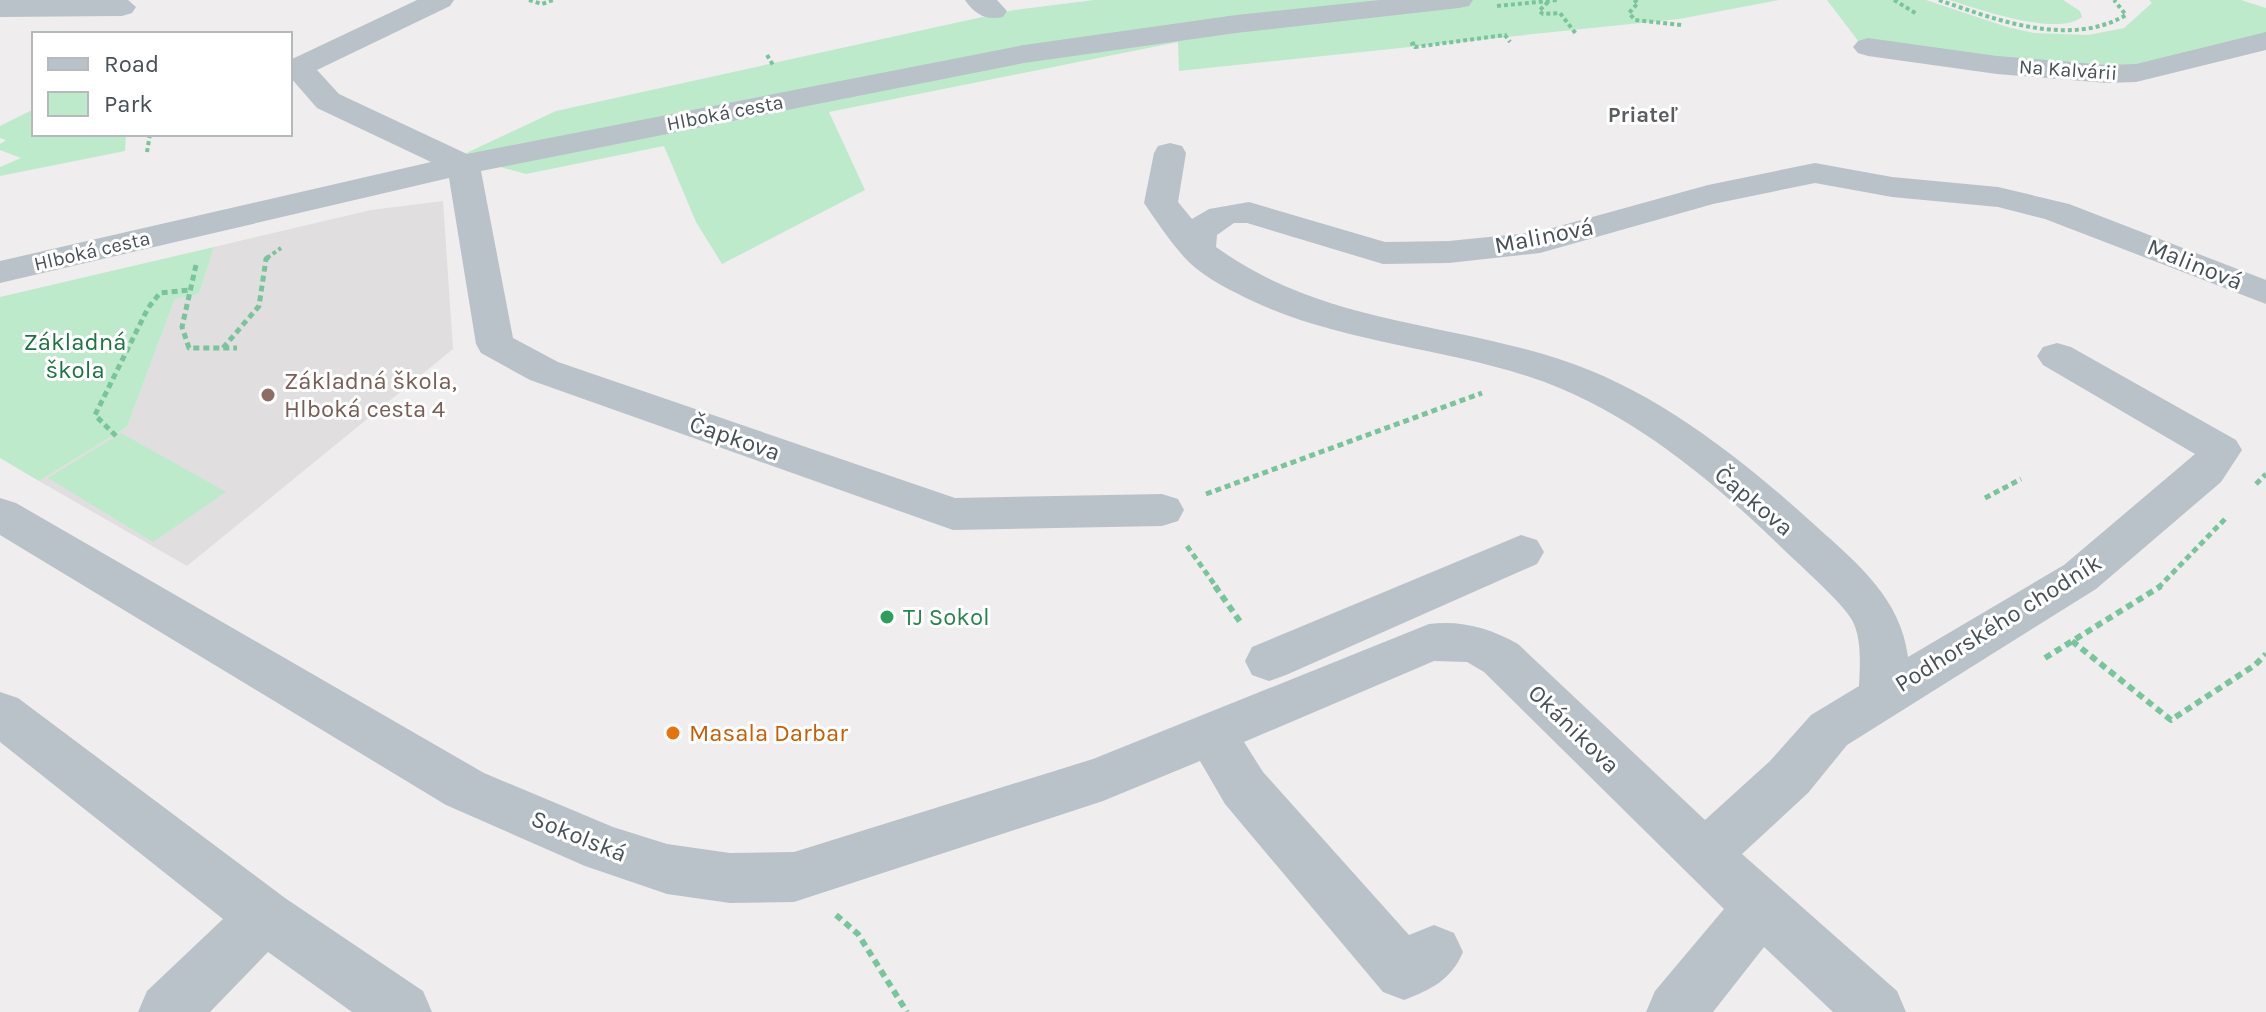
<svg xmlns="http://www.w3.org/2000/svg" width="2266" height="1012" viewBox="0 0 2266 1012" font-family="Karla,sans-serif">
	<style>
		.education { fill: #e0dede }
		.green { fill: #beeacc }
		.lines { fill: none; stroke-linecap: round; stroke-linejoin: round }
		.path-far2 { stroke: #79c59b; stroke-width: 4; stroke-dasharray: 4 3; stroke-linecap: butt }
		.path-far1 { stroke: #79c59b; stroke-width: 5; stroke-dasharray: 6 4; stroke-linecap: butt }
		.path { stroke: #79c59b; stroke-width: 6; stroke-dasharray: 7 5; stroke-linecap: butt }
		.minor { fill: #b9c2c8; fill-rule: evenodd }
		.education-dot { fill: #8d6e63; stroke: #fff; stroke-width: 3 }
		.leisure-dot { fill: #2e9e5b; stroke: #fff; stroke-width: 3 }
		.food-dot { fill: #e8710a; stroke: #fff; stroke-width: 3 }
		.labels { text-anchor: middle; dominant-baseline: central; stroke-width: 6; stroke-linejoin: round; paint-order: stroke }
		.far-street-label { font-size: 20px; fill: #475158; stroke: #fff }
		.far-neighbourhood-label { font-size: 22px; font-weight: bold; fill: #5a5e61; stroke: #fff }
		.street-label { font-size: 24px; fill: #475158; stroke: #fff }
		.park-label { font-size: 24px; fill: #1e7343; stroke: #fff }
		.education-label { font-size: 24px; fill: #785e54; stroke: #fff; text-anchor: start }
		.leisure-label { font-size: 24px; fill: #27864d; stroke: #fff; text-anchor: start }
		.food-label { font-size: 24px; fill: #c56008; stroke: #fff; text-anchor: start }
	</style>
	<rect width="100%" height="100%" fill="#efeded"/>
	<polygon class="education" points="443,201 453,349 187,566 39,481 127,427 175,299 199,294 214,247 371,210"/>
	<g class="green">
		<polygon points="1094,0 1779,0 1679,19 1179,71 1178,42 829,112 865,190 722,264 696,222 664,146 526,174 460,156 556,111 1014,10"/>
		<polygon points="1827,0 1926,0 2007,27 2034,33 2088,35 2124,28 2152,3 2149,0 2241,0 2266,8 2266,37 2105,71 1859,42"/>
		<path d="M1949,0h114l17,11 2,6c-25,20 -104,-8 -133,-17z"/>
		<polygon points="34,109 34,134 126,134 125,151 0,176 0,167 21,158 0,150 0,144 6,140 0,138 0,126"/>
		<polygon points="214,247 199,294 175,299 127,427 39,481 0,458 0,297"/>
		<polygon points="121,433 226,492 153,542 48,478"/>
	</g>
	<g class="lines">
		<g class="path-far2">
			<polyline points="529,0 542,4 553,0"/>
			<polyline points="1634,0 1638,3 1629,13 1635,20 1682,25"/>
			<polyline points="1894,0 1917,14"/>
			<path d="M1939,0c57,20 131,48 187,15l-12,-15"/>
			<polyline points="1548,2 1539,11 1543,14 1560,13 1576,34"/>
			<polyline points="1497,6 1558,0"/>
			<polyline points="1415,43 1412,44 1415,47 1505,35 1510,42"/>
			<polyline points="767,55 773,65"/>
			<polyline points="147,152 150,134"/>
			<polyline points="267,258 281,248"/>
		</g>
		<g class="path-far1">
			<polyline points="196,265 182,327 189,348 237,348"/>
			<polyline points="223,348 259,306 266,259 270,256"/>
			<polyline points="116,436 95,415 148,308 160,293 189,290"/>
			<polyline points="2256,484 2266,474"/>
			<polyline points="1206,494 1482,393"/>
			<polyline points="1985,498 2021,479"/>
			<polyline points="1187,546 1217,588"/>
			<polyline points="2158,588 2225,519"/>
		</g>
		<g class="path">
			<polyline points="1215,586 1241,623"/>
			<polyline points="2072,641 2171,720 2255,665 2266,654"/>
			<polyline points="2045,658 2161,586"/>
			<polyline points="836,915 858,934 907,1012"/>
		</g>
		<g class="minor">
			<polygon points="0,0 128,0 136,7 132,13 122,16 0,17"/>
			<polygon points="417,0 454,0 450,6 317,70 339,94 467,154 1024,45 1236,15 1380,0 1473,0 1469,6 1459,8 1236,33 1024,63 481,171 513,338 558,362 955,498 1162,494 1178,499 1184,510 1178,521 1162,526 953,530 530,380 481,353 476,344 449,178 0,283 0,261 431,162 317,108 290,77 290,60"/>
			<path d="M965,0h32l10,11 -4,6c-16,4 -29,-3 -38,-17z"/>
			<polygon points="2266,32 2266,50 2136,82 2107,83 1997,74 1868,56 1858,53 1853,47 1858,41 1868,38 1997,56 2107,65 2136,64"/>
			<path d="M1170,143l12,3 4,7 -8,49 14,17 17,-10 40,-7 136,40 64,-1 89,-9 170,-47 107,-22 77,14 106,10 71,17 197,76v24l-221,-85 -47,-12 -106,-10 -77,-14 -102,21 -173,49 -91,10 -66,1 -136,-41h-13l-17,12 -1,12c105,76 225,74 343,112 97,31 183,100 258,168 41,37 84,72 91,130l156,-92 131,-111 -152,-89 -6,-9 6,-9 14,-4 14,4 165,93 6,10 -21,32 -125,107 -249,156 -39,48 -66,61 155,137 9,21h-73l-69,-65 -51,65h-67l9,-21 69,-82 -240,-237 -17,-10 -33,-1 -190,81 19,30 146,163 25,-10 20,8 9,19c-12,28 -31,37 -59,48l-21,-8 -158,-188 -25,-43 -97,40 -309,101 -64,1 -63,-9 -82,-28 -139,-61 -446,-270v-37l16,5 468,270 129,54 54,17 63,9 64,-1 299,-93 336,-135c32,-4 61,4 89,20l187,176 65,-59 41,-46 48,-29c1,-20 3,-48 -7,-66 -11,-19 -55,-57 -72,-74 -70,-68 -155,-138 -250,-169 -95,-31 -196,-35 -286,-80 -20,-10 -45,-23 -60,-40 -15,-17 -28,-36 -40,-54l10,-50 4,-7z"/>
			<polygon points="1521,535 1537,540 1544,552 1537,564 1286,675 1269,681 1252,675 1245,661 1252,647"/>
			<polygon points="0,692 18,698 285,898 423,991 432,1012 352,1012 268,952 210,1012 138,1012 147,991 223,919 0,742"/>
		</g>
	</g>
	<circle class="education-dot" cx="268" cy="395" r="8"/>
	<circle class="leisure-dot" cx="887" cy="617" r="8"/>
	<circle class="food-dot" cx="673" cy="733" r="8"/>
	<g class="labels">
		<g class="far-street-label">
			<text transform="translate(2068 70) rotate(4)">Na Kalvárii</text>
			<text transform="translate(725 113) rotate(-11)">Hlboká cesta</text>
			<text transform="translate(92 251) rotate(-13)">Hlboká cesta</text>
		</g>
		<g class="far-neighbourhood-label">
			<text x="1642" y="115">Priateľ</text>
		</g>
		<g class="street-label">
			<text transform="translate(1544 236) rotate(-11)">Malinová</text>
			<text transform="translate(2195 264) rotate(22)">Malinová</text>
			<text transform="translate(735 438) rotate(19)">Čapkova</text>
			<text transform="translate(1754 501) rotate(40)">Čapkova</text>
			<text transform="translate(1998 623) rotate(-32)">Podhorského chodník</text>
			<text transform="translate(1574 729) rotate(44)">Okánikova</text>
			<text transform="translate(579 836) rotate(22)">Sokolská</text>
		</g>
		<g class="park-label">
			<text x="75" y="342">Základná<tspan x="75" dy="28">škola</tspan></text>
		</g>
		<g class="education-label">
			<text x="284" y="381">Základná škola,<tspan x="284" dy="28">Hlboká cesta 4</tspan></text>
		</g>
		<g class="leisure-label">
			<text x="903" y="617">TJ Sokol</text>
		</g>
		<g class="food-label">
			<text x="689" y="733">Masala Darbar</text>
		</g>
	</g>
	<rect x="32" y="32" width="260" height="104" fill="#ffffff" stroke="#b5b9bc" stroke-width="2"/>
	<rect x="48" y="58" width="40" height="12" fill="#b9c2c8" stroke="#b5b9bc" stroke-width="2"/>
	<text x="104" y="72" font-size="24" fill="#475158">Road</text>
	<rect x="48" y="92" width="40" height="24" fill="#beeacc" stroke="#b5b9bc" stroke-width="2"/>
	<text x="104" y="112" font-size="24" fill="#475158">Park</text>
</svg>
